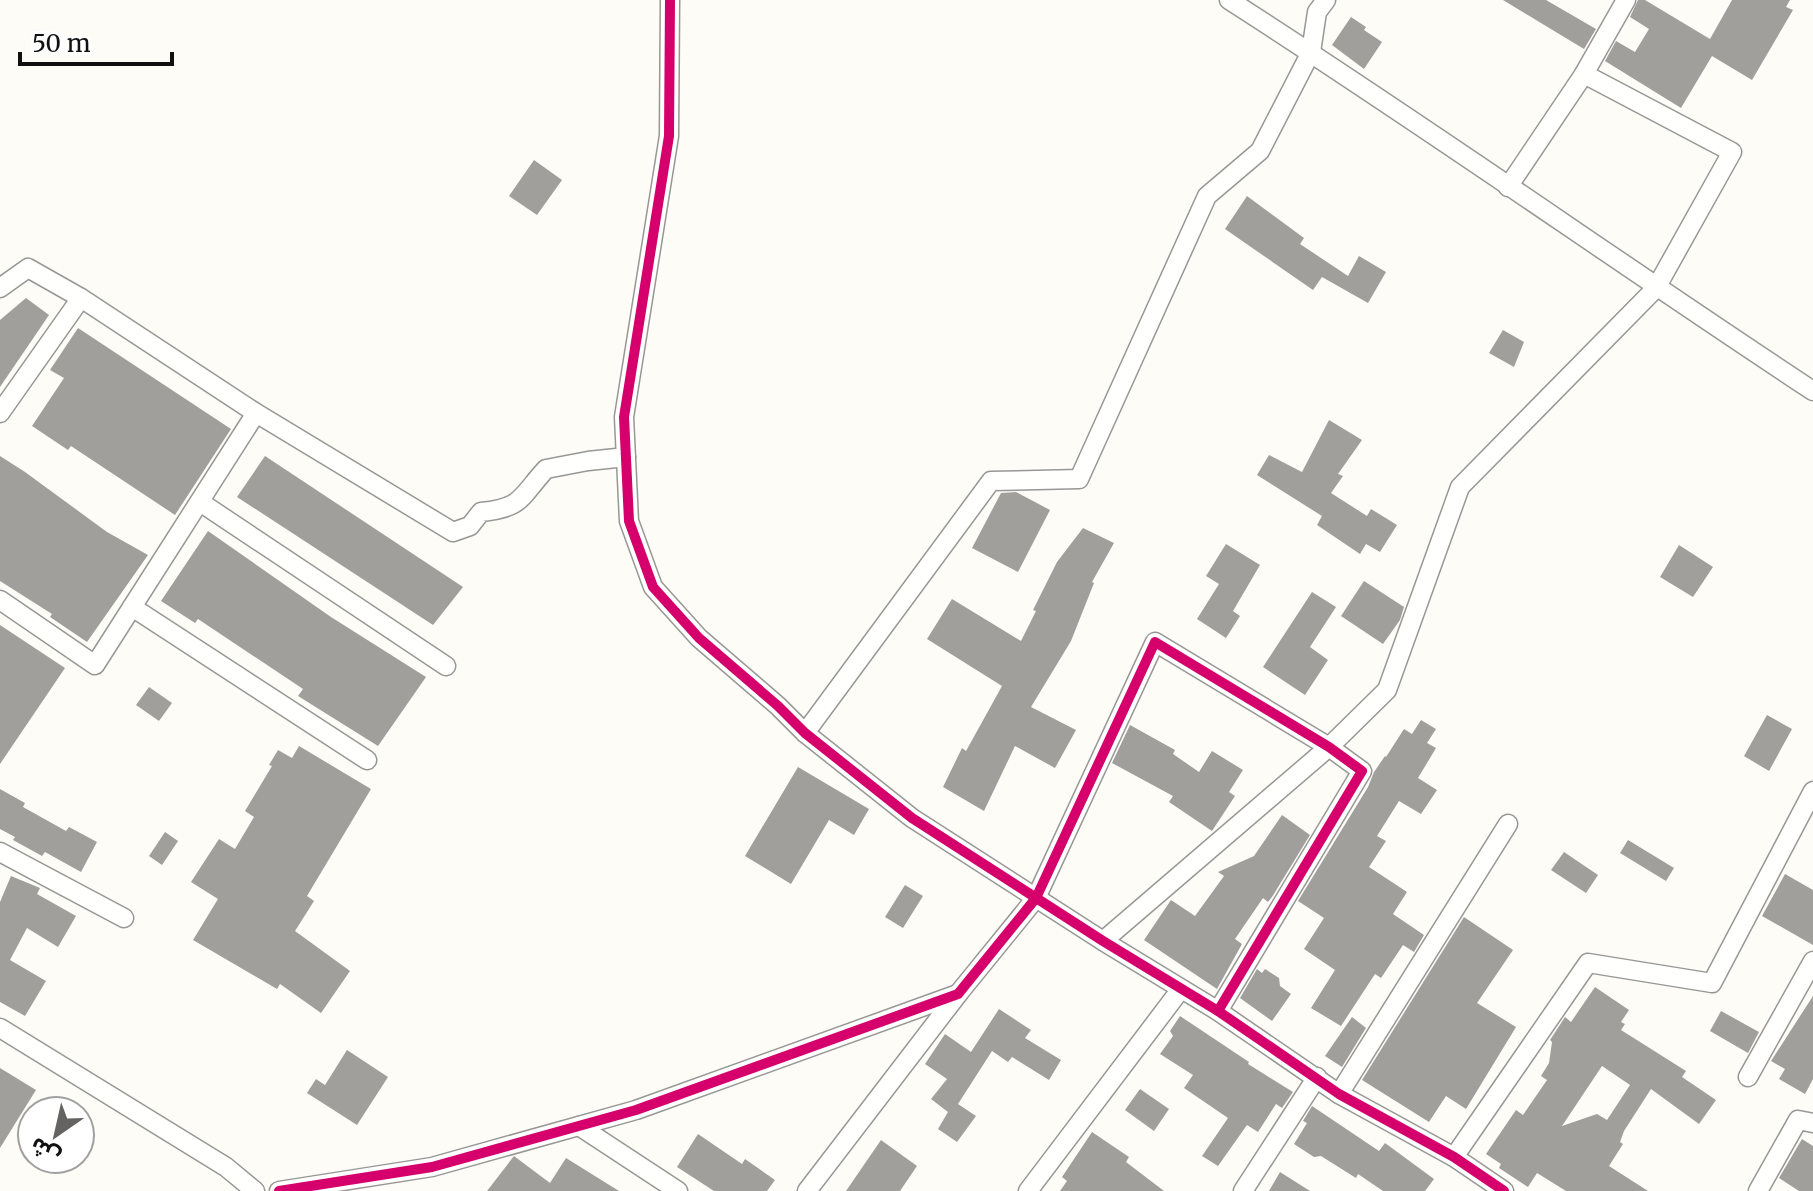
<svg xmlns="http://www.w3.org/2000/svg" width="1813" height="1191" viewBox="0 0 1813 1191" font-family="Merriweather,'Noto Sans Arabic',serif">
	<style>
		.building { fill: #a19f9c; fill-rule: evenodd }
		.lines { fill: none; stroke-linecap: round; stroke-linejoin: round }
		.street-casing { stroke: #979795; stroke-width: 21 }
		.street { stroke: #fffffe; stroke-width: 18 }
		.cycleway-casing { stroke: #fff; stroke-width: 15 }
		.cycleway { stroke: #d6006c; stroke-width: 10 }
	</style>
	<rect width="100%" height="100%" fill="#fdfcf7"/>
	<g class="building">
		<polygon points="1503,0 1546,0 1596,29 1584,49"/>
		<polygon points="1638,0 1645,0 1710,39 1732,0 1790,0 1786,7 1793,10 1752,80 1712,56 1681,108 1605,61 1616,41 1635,52 1649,29 1630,17"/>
		<polygon points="1351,17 1366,27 1364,30 1382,42 1364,69 1332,45"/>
		<polygon points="534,160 562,180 537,215 509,196"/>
		<polygon points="1247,196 1304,238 1300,244 1348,276 1359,256 1386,272 1368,303 1322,277 1313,290 1225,229"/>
		<polygon points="26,298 49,315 0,387 0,320"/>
		<polygon points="78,328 231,429 175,515 71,446 68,450 32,426 64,378 50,370"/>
		<polygon points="1503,330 1524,342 1514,367 1489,353"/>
		<polygon points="1329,420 1362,440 1338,474 1343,476 1331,493 1367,516 1371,509 1397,525 1380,552 1366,544 1360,554 1317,525 1322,516 1257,475 1269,455 1302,472"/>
		<polygon points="0,456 25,472 107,532 148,555 87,642 50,617 52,614 0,581"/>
		<polygon points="265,456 463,587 433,625 237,497"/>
		<polygon points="1016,492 1050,510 1018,572 972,548 1001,493"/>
		<polygon points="1083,528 1114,543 1092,582 1094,583 1071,641 1031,707 1076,730 1055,768 1015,746 984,811 943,787 962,748 966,751 1002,686 927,639 952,599 1021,641 1036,611 1033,610 1057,562"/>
		<polygon points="208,531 331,617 426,677 378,746 298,696 303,689 198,619 195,623 161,601"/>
		<polygon points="1226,544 1260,565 1233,611 1240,616 1226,638 1197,619 1219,584 1206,576"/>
		<polygon points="1679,545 1713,567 1693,597 1660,577"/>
		<polygon points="1364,581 1404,607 1400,620 1383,644 1341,616"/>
		<polygon points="1312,592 1336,607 1310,647 1328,660 1305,695 1263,667"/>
		<polygon points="0,625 65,668 0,764"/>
		<polygon points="149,687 172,703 159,721 136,705"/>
		<polygon points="1767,715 1792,729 1769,771 1744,756"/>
		<polygon points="1421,720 1436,729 1427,743 1436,748 1418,778 1437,790 1421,814 1399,801 1377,836 1386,841 1369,867 1407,892 1393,914 1424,935 1414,952 1403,945 1381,978 1375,974 1341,1026 1311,1008 1335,970 1304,949 1324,918 1298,901 1368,787 1374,772 1385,756 1386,757 1404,729 1412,734"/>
		<polygon points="1130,725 1175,750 1173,754 1199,772 1212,751 1243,770 1229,792 1235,796 1212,831 1169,802 1173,796 1112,763"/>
		<polygon points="299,746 371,789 307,896 314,901 295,931 350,971 321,1013 280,984 277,989 193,940 218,899 191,882 219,839 235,849 254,817 245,811 272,766 269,765 278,750 292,758"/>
		<polygon points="798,767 869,809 854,835 829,820 791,884 745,856"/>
		<polygon points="0,789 25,803 23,807 66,831 69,827 97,842 81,872 45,852 42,856 13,840 15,837 0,829"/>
		<polygon points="1282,815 1310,835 1272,897 1268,902 1263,898 1235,939 1242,944 1217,989 1144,940 1171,900 1195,916 1224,876 1218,872 1254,856"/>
		<polygon points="165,832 178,841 162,865 149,856"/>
		<polygon points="1628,840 1674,868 1666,881 1620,853"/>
		<polygon points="1564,852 1598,875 1586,893 1551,870"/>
		<polygon points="1785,874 1813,890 1813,945 1762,916"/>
		<polygon points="11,876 40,888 37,894 76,916 58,947 27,928 10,960 46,981 25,1016 0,1002 0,902"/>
		<polygon points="905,885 923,896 903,928 885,917"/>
		<polygon points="1464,917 1513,950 1477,1003 1516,1027 1466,1109 1446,1096 1429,1122 1362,1080"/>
		<polygon points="1257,969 1262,973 1265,969 1279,978 1280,986 1291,994 1272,1021 1240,998"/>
		<path d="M1595,987l34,23 -8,12 4,2 -4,6 65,41 -4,6 34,23 -17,24 -48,-35 -27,42 -4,11 3,2 -14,22 39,25h-82l-29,-18 -9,14 -29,-19 2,-4 -15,-10 30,-44 7,5 24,-35 -6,-4 8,-13 3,-21 -2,-2 15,-23 6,5zM1602,1066l28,19 -23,35 -10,-6 -35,12z"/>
		<polygon points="1813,996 1813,1079 1805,1094 1779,1079 1785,1069 1771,1061"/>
		<polygon points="999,1009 1031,1030 1025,1038 1061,1060 1049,1080 1012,1057 1008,1062 992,1051 958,1104 976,1116 957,1142 938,1129 948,1112 931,1099 947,1079 925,1064 945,1034 971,1052"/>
		<polygon points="1721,1011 1759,1032 1748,1053 1710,1031"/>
		<polygon points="1180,1016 1249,1062 1248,1064 1293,1092 1282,1108 1276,1104 1258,1132 1247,1125 1218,1166 1202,1156 1228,1118 1184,1088 1193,1075 1160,1054 1173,1036 1170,1031"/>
		<polygon points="1352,1017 1366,1028 1342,1067 1325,1056"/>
		<polygon points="347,1050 388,1077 357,1125 307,1093 316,1079 325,1085"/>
		<polygon points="0,1068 36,1090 0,1148"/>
		<polygon points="1140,1089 1169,1109 1154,1131 1125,1110"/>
		<polygon points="1312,1106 1379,1151 1385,1143 1434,1179 1425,1191 1383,1191 1358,1174 1356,1178 1321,1156 1314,1157 1294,1144 1307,1123 1303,1121"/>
		<polygon points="1092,1132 1129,1157 1126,1162 1164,1191 1060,1191 1067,1181 1062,1177"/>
		<polygon points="698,1134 742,1164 745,1159 775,1180 767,1191 714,1191 677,1167"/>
		<polygon points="1802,1139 1813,1146 1813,1191 1799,1191 1779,1178"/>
		<polygon points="881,1140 917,1166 900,1191 846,1191"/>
		<polygon points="514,1156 550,1183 566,1158 619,1191 487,1191"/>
		<polygon points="1280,1172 1310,1191 1269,1191"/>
	</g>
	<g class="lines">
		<defs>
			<g id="street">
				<polyline points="670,0 669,136 624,417 629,521 653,587 699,638 778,706 805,733 912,818 1103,941 1218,1011 1339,1094 1454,1157 1504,1191"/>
				<path d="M1229,0c197,126 388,262 584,391"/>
				<polyline points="1508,187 1584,74 1626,0"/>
				<path d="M0,288l28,-20 53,30 175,115 197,119 17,-6 11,-14c42,-4 39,-15 65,-43l42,-8 38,-4"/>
				<polyline points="0,413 81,298"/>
				<polyline points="200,502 446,666"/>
				<polyline points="0,600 95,665 256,413"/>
				<polyline points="132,607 367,760"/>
				<polyline points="805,733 991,481 1079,479 1207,196 1260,151 1311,52 1317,12 1326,0"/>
				<polyline points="0,852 124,918"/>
				<polyline points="1103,941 1329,747 1387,690 1460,487 1656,288 1732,152 1584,74"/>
				<polyline points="0,1028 226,1167 255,1191"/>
				<polyline points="1748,1077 1813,961"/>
				<polyline points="1339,1094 1508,824"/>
				<polyline points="579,1126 678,1191"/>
				<polyline points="1454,1157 1588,963 1712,983 1813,791"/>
				<polyline points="279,1191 432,1167 636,1110 958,994 1036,898 1155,642 1329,747 1362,771 1218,1011"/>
				<polyline points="807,1191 958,994"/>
				<polyline points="1028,1191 1181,989"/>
				<polyline points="1243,1191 1317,1077"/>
				<polyline points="1758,1191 1798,1120 1813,1123"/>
			</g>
		</defs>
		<use href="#street" class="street-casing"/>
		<use href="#street" class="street"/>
		<defs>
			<g id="cycleway">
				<polyline points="670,0 669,136 624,417 629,521 653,587 699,638 778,706 805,733 912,818 1103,941 1218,1011 1339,1094 1454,1157 1504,1191"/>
				<polyline points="279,1191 432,1167 636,1110 958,994 1036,898 1155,642 1329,747 1362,771 1218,1011"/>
			</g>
		</defs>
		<use href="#cycleway" class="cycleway-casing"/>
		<use href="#cycleway" class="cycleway"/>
	</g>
	<g transform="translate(56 1135) rotate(214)"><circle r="38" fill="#ffffff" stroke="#a0a0a0" stroke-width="2"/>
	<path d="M0-6L14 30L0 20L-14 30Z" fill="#646362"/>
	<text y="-12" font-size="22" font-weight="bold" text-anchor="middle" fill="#111111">ش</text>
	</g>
	<path d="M20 52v12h152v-12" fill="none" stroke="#111111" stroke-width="4"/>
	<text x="32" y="52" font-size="24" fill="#111111" stroke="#ffffff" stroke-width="6" paint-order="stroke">50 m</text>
</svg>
